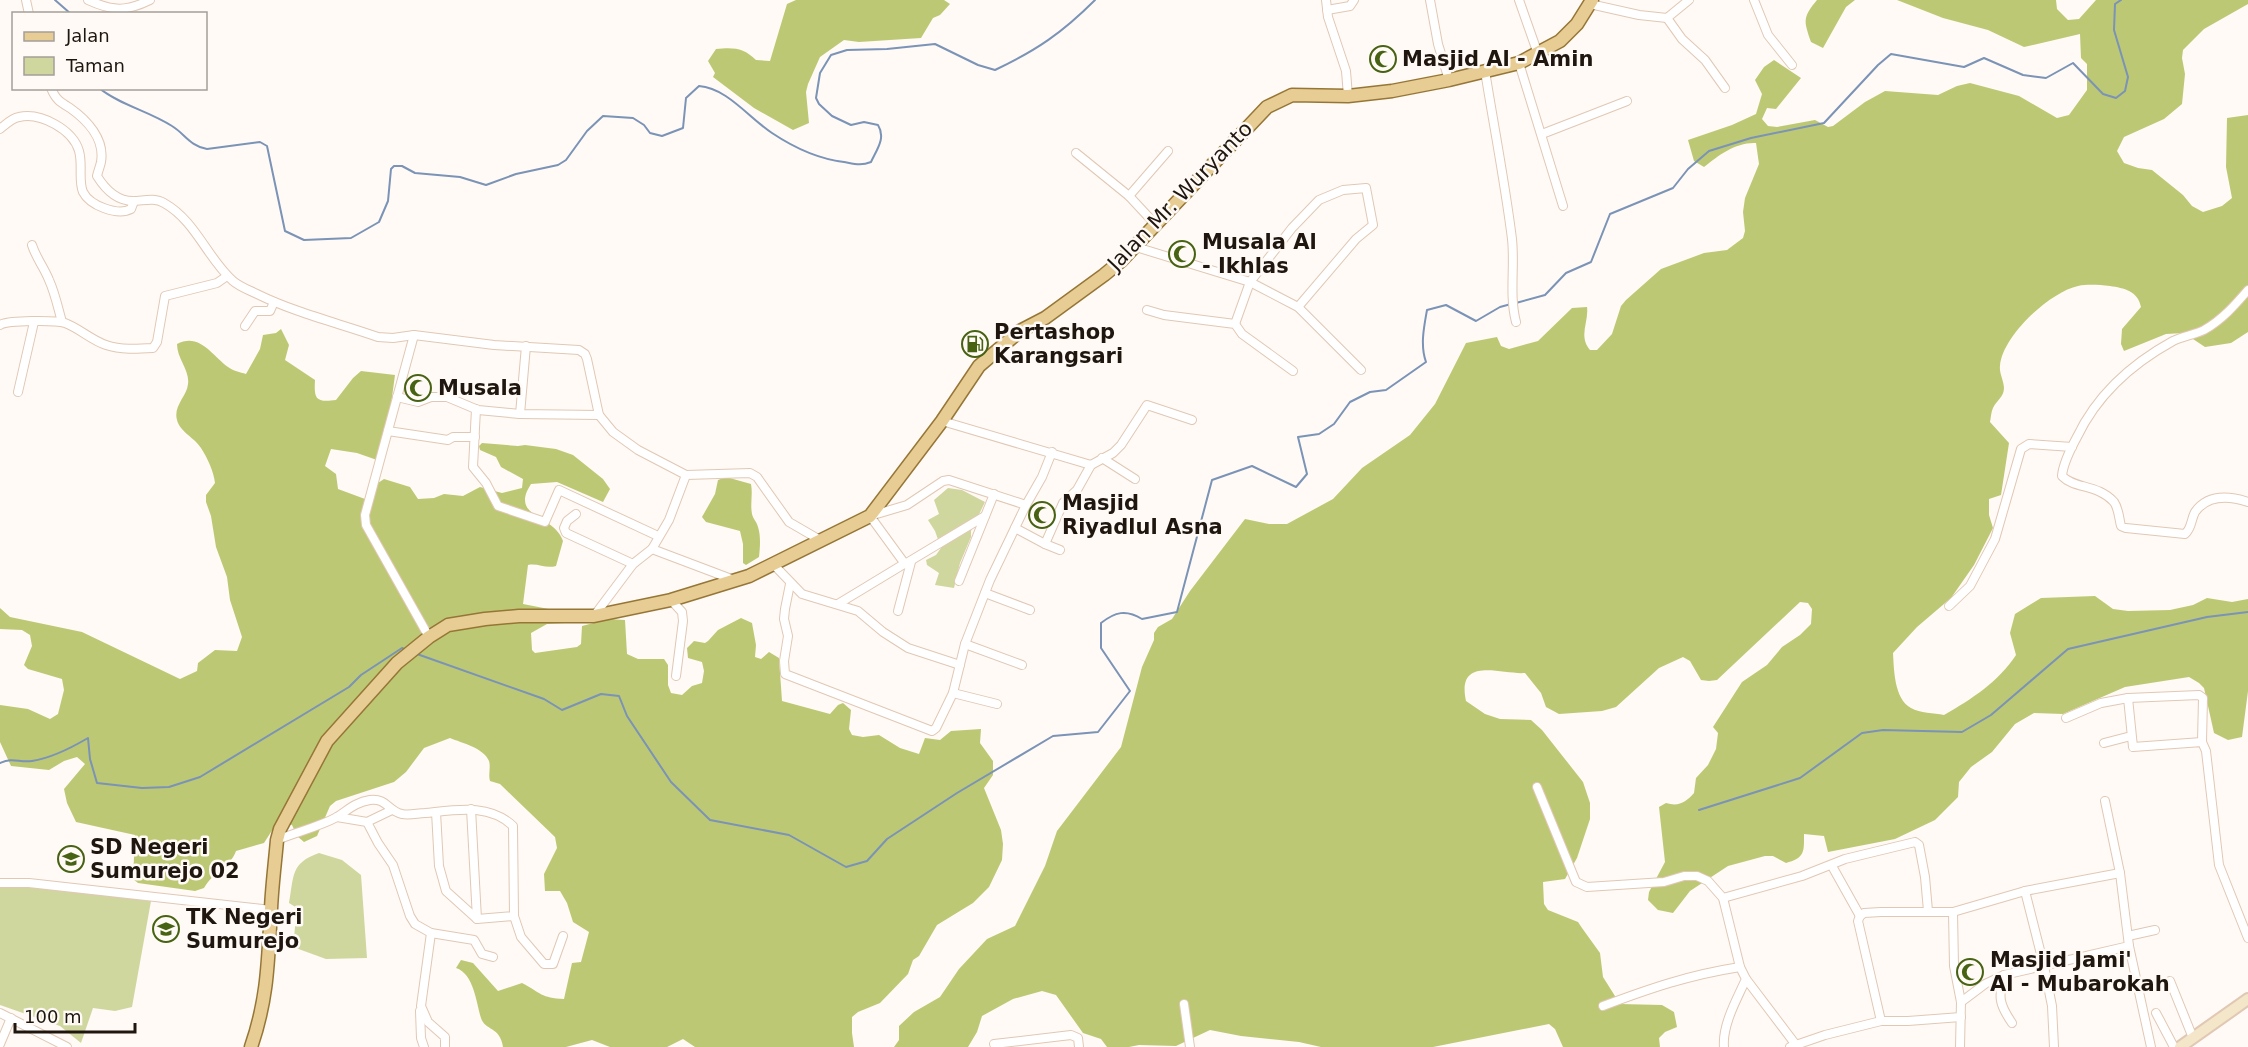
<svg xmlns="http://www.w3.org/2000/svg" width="2248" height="1047" viewBox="0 0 2248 1047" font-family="'DejaVu Sans',sans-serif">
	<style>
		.green { fill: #cfd79f }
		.forest { fill: #bdc874 }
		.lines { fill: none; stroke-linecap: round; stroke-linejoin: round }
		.stream { stroke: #7a93b6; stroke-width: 2 }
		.street-casing { stroke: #e1c8b5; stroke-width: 10 }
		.secondary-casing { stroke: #e1c8b5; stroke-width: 14 }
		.primary-casing { stroke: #967636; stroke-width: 15 }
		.street { stroke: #fff; stroke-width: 8 }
		.secondary { stroke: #f3e6c9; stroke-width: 10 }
		.primary { stroke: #e7cc93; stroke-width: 12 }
		.labels { text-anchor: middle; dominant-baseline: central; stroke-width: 5; stroke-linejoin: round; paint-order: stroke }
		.poi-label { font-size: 21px; font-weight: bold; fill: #1e160f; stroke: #fffaf5; text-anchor: start }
		.street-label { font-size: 21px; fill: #1e160f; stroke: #fffaf5 }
	</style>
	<rect width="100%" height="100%" fill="#fffaf5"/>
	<g class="green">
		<polygon points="948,488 962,490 985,502 971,531 971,537 960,563 954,588 935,585 939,573 927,565 926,560 936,555 941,548 935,531 928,520 939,514 934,500"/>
		<path d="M319,853l23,7 19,15 6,83 -41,1 -33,-12 4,-39 -8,-5c5,-26 1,-40 30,-50z"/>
		<polygon points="0,886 20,886 151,901 132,1007 115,1011 93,1008 81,1043 60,1026 0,1005"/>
	</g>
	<g class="forest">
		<path d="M796,0h148l6,4 -10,11 -7,3 -12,20 -62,4 -15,-2 -24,17 -12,27 -2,8 3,31 -16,7 -39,-22 -41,-31 2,-4 -7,-12 8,-12c18,-2 28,-1 40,11l14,1 17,-57z"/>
		<path d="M1817,0h38l-9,7 -23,41 -12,-6c-7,-21 -9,-24 6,-42z"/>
		<path d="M1897,0h159l1,9 11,11 11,-1 17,-19h152v4l-44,25 -21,21 -1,8 3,16 -3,30 -18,15 -40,18 -7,14 7,12 14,5 14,2 31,25 9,11 11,6 19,-6 10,-8 -6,-31 1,-49 21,-3v217l-17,11 -26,4 -21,-14 -18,1 -42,17 -3,-7 1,-15 19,-22c-3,-16 -17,-19 -31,-21 -11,-1 -22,-2 -32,0 -28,6 -76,50 -78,80 -1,7 4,15 4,22 0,9 -8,13 -11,20 -2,4 -2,9 -3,14l19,21 -8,52 -12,4v16l4,13 -19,37 -23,33 -34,29 -24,26c1,16 1,46 18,55 9,5 23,5 33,7 28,-16 54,-33 72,-60l-6,-22 5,-19 26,-16 54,-2 18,13 15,2 42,-1 23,-5 14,-7 25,4 16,-3v92l-6,46 -14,3 -14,-7 -10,-45 -5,-5 -10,-6 -64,10 -62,27 -29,-1 -19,11 -23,28 -21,15 -12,15 -1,15 -23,23 -40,19 -67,13 -4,-16 -20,-2c0,18 1,24 -18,29l-13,-7h-8l-37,10 -38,25 -17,22 -15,-3 -10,-10 1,-8 16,-30 -6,-55 7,-4c13,4 20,-1 28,-10l2,-15 12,-13 8,-16 2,-16 -5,-6 29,-45 25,-17 15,-18 18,-12 11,-11 1,-15 -4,-6 -8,-1 -83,78 -8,1 -8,-1 -11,-19 -7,-4 -24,11 -43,39 -14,4 -43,3 -13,-7 -5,-14 -16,-20c-23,2 -69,-18 -59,28l19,13 15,5 31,1 11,10 41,52 7,21v16l-13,39 -12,21 -22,3 1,22 4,6 30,12 4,6 18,25 3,24 17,27 42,1 12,7 3,15 -12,5 -6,6 1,9h-97l-8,-18 -6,-5 -116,23h-112l-22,-5 -58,-6 -31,-6 -34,16 -37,-1 -10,2h-22l-6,-8 -18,-6 -27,-38 -14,-4 -29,8 -31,17 -5,16 -9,15h-74l5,-7v-14l15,-14 26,-15 19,-28 28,-30 28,-13 30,-60 12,-35 64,-84 21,-80 12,-27v-7l4,-6 14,-8 18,-28 55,-72 24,5h18l46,-25 29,-31 48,-33 25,-31 31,-61 31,-6 4,9 8,3 29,-8 34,-33 15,-1c2,15 -9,29 3,43h7l15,-16 9,-28 5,-6 35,-31 43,-16 23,-3 16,-12 2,-7 -2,-19 2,-14 14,-34 -3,-21c-20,-1 -37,12 -52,24l-10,-6 -6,-21 44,-15 24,-11 6,-20 -7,-14 9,-13 10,-7 27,18 -25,31 -9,-1 -5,11 6,7 9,1 38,-7 13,7 5,-1 32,-24 20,-11 53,4 19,-9 13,-3 49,13 38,22 12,-3 18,-25v-26l-6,-6 -1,-24 -56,13 -36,-17 -45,-12z"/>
		<path d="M281,329l8,16 -4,15 30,20c-1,18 0,23 21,20l17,-22 8,-7 34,4 -5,37 -13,48 -20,-7 -26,-4 -6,17 11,8 2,15 27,10 7,-4 6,-12 6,-4 26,8 8,12 16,-1 10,-4 19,2 17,-9 22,6 20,-5 1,-9 -22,-12 -5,-10 -16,-7 -1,-4 3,-3 36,3 7,-1 31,4 17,6 30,24 7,10 -7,13 -46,-20 -26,2c-22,34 23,30 32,57l-7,25c-10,3 -18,-3 -28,-1l-5,39 41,8 1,11 -18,1 -16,9 1,17 3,3 42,-6 4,-3 1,-18 27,-7 16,1 2,34 11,5h26l4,6v20l3,8 11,2 10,-9 10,-3 2,-12 -2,-9 -14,-4 -1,-10 7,-7 11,2 3,-2 10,-11 23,-12 11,5 4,22 -1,12 6,2 8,-7 10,6 3,43 48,13 8,-9 5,-2 8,7 -2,19 3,6 11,2 16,-2 21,13 19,6 6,-16 15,2 11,-9 30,-2 -1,14 13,18v14l-9,13 17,42 2,14 -1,16 -13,27 -16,16 -36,22 -18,31 -6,4 -5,14 -28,29 -22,9 -6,5v16l2,14h-159l-12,-8 -16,8h-57l-18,-7 -26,7h-63c-3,-21 -18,-16 -22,-29 -5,-16 -7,-44 -25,-50l5,-8 12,3 25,28 24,-8c19,10 19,15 42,16l8,-36 9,-1 8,-30 -16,-10 -6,-19 -7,-12h-15l-1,-17 13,-26 -2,-11 -55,-53 -10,-3c-2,-7 1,-13 -1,-20 -5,-13 -27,-18 -39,-23l-26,10 -18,24 -12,10 -58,19 -6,5 -13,30 -13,6 -7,-6 -5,-11 -14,-4 -14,22 -28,8c-6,17 -23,21 -32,37l-9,3 -57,-8 -5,-4 2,-44 -59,-13 -9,-19 -3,-14 21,-25 -8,-7 -13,4 -15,9 -38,-4 -11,-24v-37l28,4 22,10 8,-5 6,-24 -2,-11 -34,-10 -4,-4 8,-19 -2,-11 -8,-5 -22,-1v-21l10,9 72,15 98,47 17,-8 1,-8 17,-13 22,1 5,-14 -12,-37 -3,-23 -11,-30 -5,-31 -5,-14v-7l9,-12c-1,-11 -8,-26 -14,-35 -6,-10 -21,-16 -24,-28 -4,-14 10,-24 11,-36 2,-14 -11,-25 -11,-40 22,-12 35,11 51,23 5,4 12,5 18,7l14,-25 3,-14 13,-2z"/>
		<path d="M726,477l25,7c2,11 -1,19 1,30 1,5 5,8 6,13 3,9 2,21 1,30l-13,8 -3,-2v-19l-3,-13 -34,-9 -4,-5 13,-23 3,-14z"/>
	</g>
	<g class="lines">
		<g class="stream">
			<polyline points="55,0 71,14"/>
			<path d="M99,88c21,17 50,23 73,38 13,8 18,20 35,23l53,-7 7,4 18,85 19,9 47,-2 28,-16 9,-21 3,-32 3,-3h8l13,7 45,4 26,8 30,-11 42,-9 8,-5 21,-29 16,-15 30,2 11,7 6,8 12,3 21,-8 3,-30 13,-12c28,2 50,32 73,47 21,14 47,26 72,29 11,2 17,4 27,0 6,-13 15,-24 7,-37l-14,-3 -13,3 -19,-9 -13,-12 -3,-6 4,-25 11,-18 16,-5 40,-1 48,-5 43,21 17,5c42,-20 67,-37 100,-70"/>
			<polyline points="1516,303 1545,295 1566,273 1591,262 1610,214 1673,188 1688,169 1709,151 1751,138 1824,123 1878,65 1891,54 1964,67 1984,58 2023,75 2046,78 2073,63 2103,94 2116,98 2125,91 2128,77 2114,30 2115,4 2121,0"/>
			<path d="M417,654l127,45 18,11 39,-16 18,2 8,20 44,66 39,38 79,15 57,32 21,-6 20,-22 70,-46 96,-57 45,-4 32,-41 -29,-43v-25c14,-11 25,-14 41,-4l35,-7 35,-132 40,-14 44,21 11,-13 -9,-37 21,-3 15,-10 16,-22 20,-10 16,-2 40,-28c-6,-17 -2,-35 1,-52l19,-5 30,16 24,-14 11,-3"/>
			<path d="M0,763c14,-6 19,0 32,-2 20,-3 39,-13 56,-23l2,21 7,24 45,5 27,-1 31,-10 149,-90 12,-12 41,-27 4,2"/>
			<polyline points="1699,810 1800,778 1862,733 1883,730 1962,732 1991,715 2068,649 2207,617 2248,612"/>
		</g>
		<defs>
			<g id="street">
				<polyline points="26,0 29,14"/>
				<path d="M88,0c24,11 38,12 62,0"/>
				<polyline points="1326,0 1328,17 1346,71 1348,96"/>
				<polyline points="1430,0 1438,44 1449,80"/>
				<polyline points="1519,0 1538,54"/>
				<polyline points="1754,0 1768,35 1792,65"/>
				<polyline points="1590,4 1639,15 1667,18 1689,0"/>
				<polyline points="1327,10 1350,6 1354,0"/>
				<polyline points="1667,18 1682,39 1705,60 1725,88"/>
				<polyline points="1519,63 1563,206"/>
				<path d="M1485,71c9,56 20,112 27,168 3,28 -3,56 4,83"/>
				<path d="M51,88c5,12 9,14 19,20 17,12 35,31 31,54 -1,5 -3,9 -4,14 8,13 19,25 36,25 10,0 21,-4 31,2 32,18 43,55 69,78 7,6 16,9 24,13 39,19 81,29 121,43l15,1 21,-3 80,10 85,5 6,4 2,5 12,56 14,17 25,18 48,25 64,-2 7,4 32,45 31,18"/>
				<path d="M0,129c6,-5 12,-11 19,-12 22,-5 54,13 60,34 4,14 -1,29 4,41 7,14 35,24 48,17l3,-8"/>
				<polyline points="1542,134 1627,101"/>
				<polyline points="1076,153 1129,196 1156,225"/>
				<polyline points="1129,196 1168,151"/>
				<path d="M32,245c4,13 12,22 17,35 6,13 9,28 13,42"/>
				<polyline points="1136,247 1250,282 1298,307 1361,370"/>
				<path d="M2248,290c-13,15 -26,30 -44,40 -10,5 -21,6 -31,11 -40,22 -76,54 -96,96 -6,11 -14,26 -15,39 12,13 36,8 52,26 5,7 5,17 7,24l5,2 59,6c7,-6 6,-15 10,-22 13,-18 35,-16 53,-10"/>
				<polyline points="1147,310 1164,315 1235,324 1242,334 1293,371"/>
				<polyline points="1235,324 1250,282 1292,228 1319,200 1343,190 1366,188 1373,225 1356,239 1298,307"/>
				<path d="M0,325c7,-5 56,-5 65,-2 14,5 26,17 41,22 15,5 31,4 47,3l4,-6 8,-46 52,-13 10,-7"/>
				<polyline points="245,326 255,311 270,311 274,302"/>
				<polyline points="414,335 365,515 366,525 429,637"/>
				<polyline points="18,392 34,322"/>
				<polyline points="397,397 418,402 431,397 447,397 478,410 520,414 599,415"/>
				<polyline points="476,409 473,467 486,483 498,506 545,522 559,490 658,536"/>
				<polyline points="520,414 526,346"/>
				<polyline points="942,421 1091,465 1113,453 1121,445 1147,405 1192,420"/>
				<polyline points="388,431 448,440 453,437 475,437"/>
				<polyline points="1102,458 1135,479"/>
				<polyline points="576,514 567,521 564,528 566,533 633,564"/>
				<polyline points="985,516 905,564 870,516 907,505 943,481 949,480 1026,505"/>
				<polyline points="1015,528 1045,544 1063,503 1077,490 1091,465"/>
				<polyline points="1045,544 1060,550"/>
				<polyline points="652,549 734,580"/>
				<polyline points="773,564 802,594 858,611 883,632 908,648 960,665"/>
				<polyline points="959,581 994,494"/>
				<polyline points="790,584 785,609 784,619 788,636 784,661 785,674 932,731 936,728 953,693 965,644 990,580 1026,505 1042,477 1052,452"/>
				<polyline points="985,593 1030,610"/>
				<polyline points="671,600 682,612 683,621 676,676"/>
				<polyline points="838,604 904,564"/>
				<polyline points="1949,606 1970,586 1995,539 2021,449 2029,444 2072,447"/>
				<polyline points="898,611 911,562"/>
				<polyline points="594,616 633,564 652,549 669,520 686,475"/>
				<polyline points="965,644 1022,665"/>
				<polyline points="953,693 997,704"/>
				<polyline points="2128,698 2199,695 2203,698 2202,742"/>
				<polyline points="2066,718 2101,703 2128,698 2133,747 2202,742 2206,751 2219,865 2248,938"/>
				<polyline points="2104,743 2131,736"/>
				<path d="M1537,787l39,95 11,5 77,-5 20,-6h13l11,5 15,17 17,69 6,12c-9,20 -24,46 -22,68"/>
				<polyline points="2105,801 2120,873 2129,946 2151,1047"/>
				<polyline points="471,809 477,919"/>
				<polyline points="337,817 367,822 378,843 393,865 410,916 415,924 431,933 421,1006 428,1022 445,1037 445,1047"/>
				<polyline points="367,822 392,810"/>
				<path d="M277,840c19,-8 42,-13 60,-23 11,-7 19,-15 33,-17 17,-2 18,11 32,14 7,2 16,-1 23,-1 30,-3 64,-10 88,13l1,90 -37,3 -31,-28 -7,-25 -3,-54"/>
				<polyline points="1832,866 1860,916"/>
				<polyline points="0,883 29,883 271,910"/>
				<polyline points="2025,891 2044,966 2052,1006 2054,1047"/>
				<polyline points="1723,898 1802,876 1845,859 1915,842 1919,845 1925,877 1928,911"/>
				<polyline points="1953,912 1954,966 1961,1002 1960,1047"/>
				<polyline points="514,916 521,937 544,964 553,964 563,936"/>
				<polyline points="1860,916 1864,913 1881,912 1953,912 2025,891 2120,873"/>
				<polyline points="1860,916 1858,921 1881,1021"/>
				<polyline points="431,933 474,940 482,954 493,957"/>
				<polyline points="2128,936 2155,930"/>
				<path d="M2004,975c-6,22 -5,29 8,48"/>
				<polyline points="1746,979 1796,1045"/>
				<polyline points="2170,981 2193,1038"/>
				<polyline points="1961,1002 1985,984 2004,975 2129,946"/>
				<polyline points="1184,1004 1190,1047"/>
				<path d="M1603,1006c48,-18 86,-31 137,-39"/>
				<polyline points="420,1011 421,1038 424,1047"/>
				<polyline points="0,1013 67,1047"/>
				<polyline points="2156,1013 2174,1047"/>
				<polyline points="0,1044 11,1018"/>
				<polyline points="994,1044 1071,1035 1078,1038 1079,1047"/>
				<polyline points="1790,1047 1825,1035 1881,1021 1908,1021 1961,1017"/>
			</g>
			<polyline id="secondary" points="2180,1047 2248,999"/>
			<path id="primary" d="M251,1047c17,-49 17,-87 20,-138 1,-23 4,-46 6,-69l3,-11 47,-88 70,-78 32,-26 19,-12 37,-6 34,-3h75l77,-16 78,-24 121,-60 72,-95 37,-55 41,-35 25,-13 59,-43 17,-14 146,-154 25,-12 56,1 44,-5 57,-11 70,-17 41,-22 17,-17 15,-24"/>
		</defs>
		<use href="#street" class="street-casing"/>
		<use href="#secondary" class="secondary-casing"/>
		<use href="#primary" class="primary-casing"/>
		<use href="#street" class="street"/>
		<use href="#secondary" class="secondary"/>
		<use href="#primary" class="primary"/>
	</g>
	<defs>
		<symbol id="mosque-ring" viewBox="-11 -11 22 22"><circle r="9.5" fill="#fffaf5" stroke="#476213" stroke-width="1.5"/><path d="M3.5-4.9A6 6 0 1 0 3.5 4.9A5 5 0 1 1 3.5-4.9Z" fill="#476213"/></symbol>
		<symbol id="fuel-ring" viewBox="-11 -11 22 22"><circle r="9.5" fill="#fffaf5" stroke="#476213" stroke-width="1.5"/><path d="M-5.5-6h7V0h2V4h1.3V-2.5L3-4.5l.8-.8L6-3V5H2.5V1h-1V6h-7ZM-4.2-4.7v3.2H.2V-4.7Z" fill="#476213"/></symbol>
		<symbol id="school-ring" viewBox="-11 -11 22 22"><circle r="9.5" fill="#fffaf5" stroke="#476213" stroke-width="1.5"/><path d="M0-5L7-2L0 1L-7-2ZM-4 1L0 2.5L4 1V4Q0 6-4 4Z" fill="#476213"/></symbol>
	</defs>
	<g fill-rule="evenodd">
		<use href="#mosque-ring" x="1368" y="44" width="30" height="30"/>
		<use href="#mosque-ring" x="1167" y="239" width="30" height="30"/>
		<use href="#fuel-ring" x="960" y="329" width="30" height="30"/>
		<use href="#mosque-ring" x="403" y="373" width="30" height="30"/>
		<use href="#mosque-ring" x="1027" y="500" width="30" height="30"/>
		<use href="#school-ring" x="56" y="844" width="30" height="30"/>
		<use href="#school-ring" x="151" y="914" width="30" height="30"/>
		<use href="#mosque-ring" x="1955" y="957" width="30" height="30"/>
	</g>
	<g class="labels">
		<g class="poi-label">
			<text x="1402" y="59">Masjid Al - Amin</text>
			<text x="1202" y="242">Musala Al<tspan x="1202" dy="24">- Ikhlas</tspan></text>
			<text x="994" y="332">Pertashop<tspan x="994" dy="24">Karangsari</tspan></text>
			<text x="438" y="388">Musala</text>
			<text x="1062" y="503">Masjid<tspan x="1062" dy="24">Riyadlul Asna</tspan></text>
			<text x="90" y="847">SD Negeri<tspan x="90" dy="24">Sumurejo 02</tspan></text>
			<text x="186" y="917">TK Negeri<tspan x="186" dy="24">Sumurejo</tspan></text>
			<text x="1990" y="960">Masjid Jami'<tspan x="1990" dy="24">Al - Mubarokah</tspan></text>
		</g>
		<g class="street-label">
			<text transform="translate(1180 196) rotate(-46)">Jalan Mr. Wuryanto</text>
		</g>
	</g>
	<rect x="12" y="12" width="195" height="78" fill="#fffaf5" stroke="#a59f99" stroke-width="1.5"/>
	<rect x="24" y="32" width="30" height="9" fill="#e7cc93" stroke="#a59f99" stroke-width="1.5"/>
	<text x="66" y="42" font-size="18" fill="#1e160f">Jalan</text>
	<rect x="24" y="57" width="30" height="18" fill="#cfd79f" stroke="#a59f99" stroke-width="1.5"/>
	<text x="66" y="72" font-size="18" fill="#1e160f">Taman</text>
	<path d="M15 1023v9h120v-9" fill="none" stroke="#1e160f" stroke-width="3"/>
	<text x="24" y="1023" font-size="18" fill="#1e160f" stroke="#fffaf5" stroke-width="4.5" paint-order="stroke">100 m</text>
</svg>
